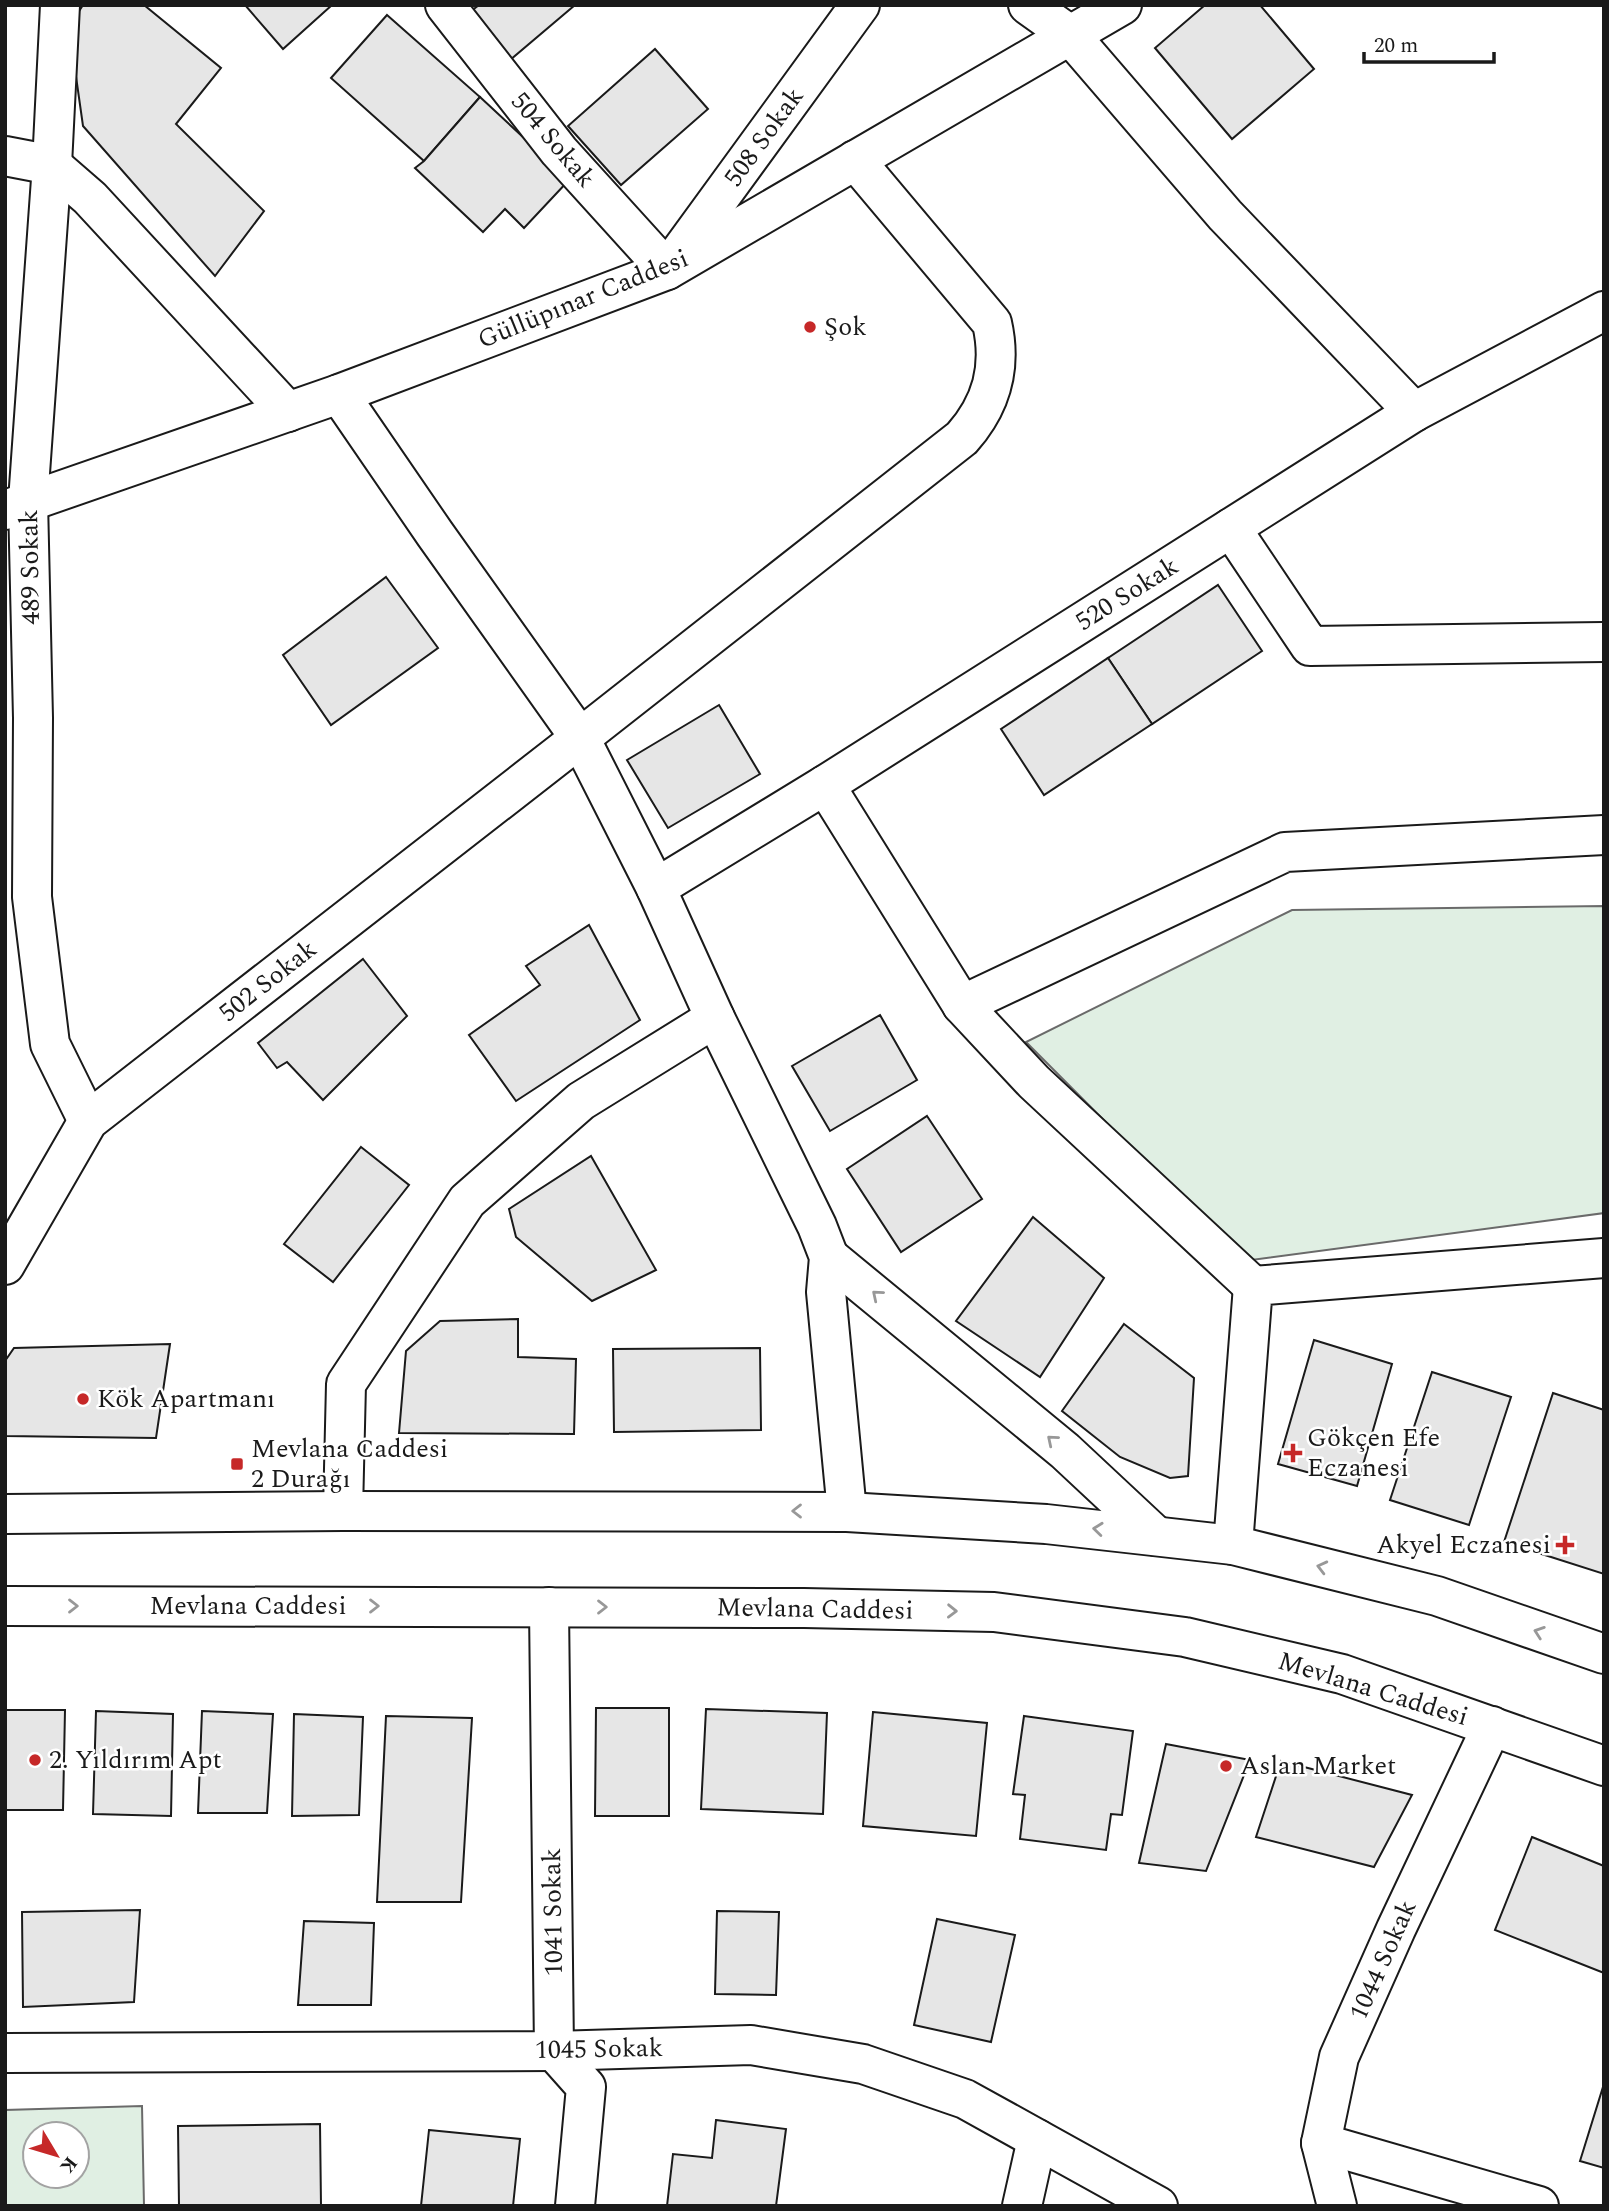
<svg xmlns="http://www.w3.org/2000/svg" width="1609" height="2211" viewBox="0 0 1609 2211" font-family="Spectral,serif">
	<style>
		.park { fill: #e0efe3; stroke: #6a6a6a; stroke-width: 2; fill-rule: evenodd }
		.building { fill: #e6e6e6; stroke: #1a1a1a; stroke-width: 2 }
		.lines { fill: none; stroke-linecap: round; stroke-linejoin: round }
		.minor-casing { stroke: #1a1a1a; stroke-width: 42 }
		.tertiary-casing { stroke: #1a1a1a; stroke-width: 42 }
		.primary-casing { stroke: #1a1a1a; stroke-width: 42 }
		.minor { stroke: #fff; stroke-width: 38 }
		.tertiary { stroke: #fff; stroke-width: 38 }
		.primary { stroke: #fff; stroke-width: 38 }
		.oneway { stroke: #989898 }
		.poi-dot { fill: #c62828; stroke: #fff; stroke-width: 2.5 }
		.labels { text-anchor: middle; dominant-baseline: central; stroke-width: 5; stroke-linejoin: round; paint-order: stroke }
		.street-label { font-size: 26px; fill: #1a1a1a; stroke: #fff }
		.poi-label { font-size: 26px; fill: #1a1a1a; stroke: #fff; text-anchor: start }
	</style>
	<rect width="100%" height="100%" fill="#fff"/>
	<g class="park">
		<polygon points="1604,906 1604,1213 1244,1261 1026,1042 1292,910"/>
		<path d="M142,2106l2,100h-139v-96zM35,2134h42v42h-42z"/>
	</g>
	<g class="building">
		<polygon points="83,5 144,5 221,68 176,124 264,211 215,276 83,126 69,27"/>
		<polygon points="245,5 332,5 283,49"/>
		<polygon points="479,5 575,5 510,60 470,12"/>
		<polygon points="1205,5 1260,5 1314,69 1232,139 1155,48"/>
		<polygon points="387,15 480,97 424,161 331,78"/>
		<polygon points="655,49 708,109 621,185 568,126"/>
		<polygon points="480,97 569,180 524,228 505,209 483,232 415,168 424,161"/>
		<polygon points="386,577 438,648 331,725 283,655"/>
		<polygon points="1218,585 1262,651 1152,724 1108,658"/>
		<polygon points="1108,658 1152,724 1044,795 1001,729"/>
		<polygon points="719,705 760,774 668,828 627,760"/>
		<polygon points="589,925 640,1020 516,1101 469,1035 540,985 526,966"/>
		<polygon points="363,959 407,1016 323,1100 287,1062 277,1068 258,1043"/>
		<polygon points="880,1015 917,1080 830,1131 792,1066"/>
		<polygon points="927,1116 982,1199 901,1252 847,1169"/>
		<polygon points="361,1147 409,1185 333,1282 284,1244"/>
		<polygon points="591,1156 656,1270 592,1301 516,1237 509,1209"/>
		<polygon points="1033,1217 1104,1278 1040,1377 956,1321"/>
		<polygon points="518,1319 518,1357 576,1359 574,1434 399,1433 406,1351 440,1321"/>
		<polygon points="1124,1324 1194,1378 1188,1476 1170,1478 1120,1457 1062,1411"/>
		<polygon points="1314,1340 1392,1364 1357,1486 1278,1464"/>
		<polygon points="170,1344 156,1438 5,1436 5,1361 14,1348"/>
		<polygon points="760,1348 761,1430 614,1432 613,1349"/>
		<polygon points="1432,1372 1511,1397 1469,1525 1390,1500"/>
		<polygon points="1553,1393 1604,1410 1604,1574 1504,1542"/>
		<polygon points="596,1708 669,1708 669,1816 595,1816"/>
		<polygon points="706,1709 827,1713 823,1814 701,1809"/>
		<polygon points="5,1710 65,1710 63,1810 5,1810"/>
		<polygon points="96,1711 173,1714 171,1816 93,1814"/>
		<polygon points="202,1711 273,1714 267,1813 198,1813"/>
		<polygon points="873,1712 987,1723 976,1836 863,1826"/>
		<polygon points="294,1714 363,1717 359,1815 292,1816"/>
		<polygon points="386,1716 472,1718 461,1902 377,1902"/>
		<polygon points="1024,1716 1133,1731 1122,1815 1111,1814 1106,1850 1020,1839 1025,1795 1013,1794"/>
		<polygon points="1166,1744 1250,1760 1206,1871 1139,1863"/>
		<polygon points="1281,1761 1412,1795 1374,1867 1256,1837"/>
		<polygon points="1532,1837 1604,1866 1604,1973 1495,1930"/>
		<polygon points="140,1910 134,2002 23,2007 22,1912"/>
		<polygon points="717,1911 779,1912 776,1995 715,1994"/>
		<polygon points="937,1919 1015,1935 991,2042 914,2025"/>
		<polygon points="304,1921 374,1923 371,2005 298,2005"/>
		<polygon points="1603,2087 1604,2088 1604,2168 1580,2161"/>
		<polygon points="716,2120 786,2129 776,2206 667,2206 673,2154 712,2158"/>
		<polygon points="320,2124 321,2206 179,2206 178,2126"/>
		<polygon points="429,2130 520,2139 513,2206 421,2206"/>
	</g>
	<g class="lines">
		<defs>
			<g id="minor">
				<polyline points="60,5 52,165 28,501 33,718 32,897 50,1044 88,1121"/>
				<polyline points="445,5 559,151 667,270 860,5"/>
				<polyline points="1028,5 1070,35 1225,215 1414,412"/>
				<polyline points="5,156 52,165 90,198 288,412"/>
				<polyline points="339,394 435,534 580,738 656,888 715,1018 817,1226 829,1257 826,1292 847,1512"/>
				<polyline points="1231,528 1310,646 1604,642"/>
				<polyline points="825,785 962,1005 1034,1082 1253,1286"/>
				<polyline points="656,888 825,785 1414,412 1604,311"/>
				<polyline points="962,1005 1285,852 1604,835"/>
				<polyline points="829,1257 1065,1451 1156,1536"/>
				<path d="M5,1265l83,-144 492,-383 382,-300c30,-34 40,-71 30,-115l-137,-163"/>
				<polyline points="343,1511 346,1384 467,1201 581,1101 715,1018"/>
				<polyline points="1233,1545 1253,1286 1604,1258"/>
				<polyline points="549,1607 554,2051 586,2087 575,2206"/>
				<polyline points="5,2053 554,2051 751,2045 863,2064 965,2099 1158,2206"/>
				<polyline points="1321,2143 1539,2206"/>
				<polyline points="1022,2206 1037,2139"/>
				<polyline points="1337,2206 1321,2143 1339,2057 1396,1929 1492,1726"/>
			</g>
			<polyline id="tertiary" points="5,510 339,394 667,270 1122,5"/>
			<g id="primary">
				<polyline points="5,1514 343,1511 847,1512 1046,1524 1233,1545 1437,1596 1604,1654"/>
				<polyline points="5,1606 804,1608 994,1612 1185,1637 1342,1674 1604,1766"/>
			</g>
		</defs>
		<use href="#minor" class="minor-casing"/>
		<use href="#tertiary" class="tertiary-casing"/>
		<use href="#primary" class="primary-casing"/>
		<use href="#minor" class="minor"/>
		<use href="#tertiary" class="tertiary"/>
		<use href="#primary" class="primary"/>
	</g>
	<defs><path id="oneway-chevron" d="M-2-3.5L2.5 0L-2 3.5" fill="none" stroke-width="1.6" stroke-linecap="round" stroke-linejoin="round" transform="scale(1.75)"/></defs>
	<g class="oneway">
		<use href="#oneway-chevron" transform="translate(877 1295) rotate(-140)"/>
		<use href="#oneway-chevron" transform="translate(1052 1440) rotate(-140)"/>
		<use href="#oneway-chevron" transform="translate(797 1511) rotate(-180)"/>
		<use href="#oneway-chevron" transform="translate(1098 1529) rotate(-174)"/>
		<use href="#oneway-chevron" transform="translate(1322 1567) rotate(-166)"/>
		<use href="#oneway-chevron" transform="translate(73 1606)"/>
		<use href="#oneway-chevron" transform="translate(374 1606)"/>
		<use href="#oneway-chevron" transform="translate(602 1607)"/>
		<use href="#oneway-chevron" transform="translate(952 1611) rotate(1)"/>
		<use href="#oneway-chevron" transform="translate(1539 1632) rotate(-161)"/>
	</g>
	<g class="poi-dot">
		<circle cx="810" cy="327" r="7"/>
		<circle cx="83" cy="1399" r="7"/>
		<path d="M1289.5 1442.5h7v7h7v7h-7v7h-7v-7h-7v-7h7z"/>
		<rect x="230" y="1457" width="14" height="14" rx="3.5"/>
		<path d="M1561.5 1534.5h7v7h7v7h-7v7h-7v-7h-7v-7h7z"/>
		<circle cx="35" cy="1760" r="7"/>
		<circle cx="1226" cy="1766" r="7"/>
	</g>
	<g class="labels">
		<g class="street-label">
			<text transform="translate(764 137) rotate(-54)">508 Sokak</text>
			<text transform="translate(553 140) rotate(50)">504 Sokak</text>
			<text transform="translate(583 299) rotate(-22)">Güllüpınar Caddesi</text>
			<text transform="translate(30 567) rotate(-91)">489 Sokak</text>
			<text transform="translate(1127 594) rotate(-32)">520 Sokak</text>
			<text transform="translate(268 981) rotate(-38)">502 Sokak</text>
			<text x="248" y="1606">Mevlana Caddesi</text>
			<text transform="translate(815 1609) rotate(1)">Mevlana Caddesi</text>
			<text transform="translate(1373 1689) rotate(17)">Mevlana Caddesi</text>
			<text transform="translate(553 1912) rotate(-91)">1041 Sokak</text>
			<text transform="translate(1383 1960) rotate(-66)">1044 Sokak</text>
			<text transform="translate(599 2049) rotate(-1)">1045 Sokak</text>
		</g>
		<g class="poi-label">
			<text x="824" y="327">Şok</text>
			<text x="97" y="1399">Kök Apartmanı</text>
			<text x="1307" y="1438">Gökçen Efe<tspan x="1307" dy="30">Eczanesi</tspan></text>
			<text x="251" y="1449">Mevlana Caddesi<tspan x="251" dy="30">2 Durağı</tspan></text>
			<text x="1551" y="1545" text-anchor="end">Akyel Eczanesi</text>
			<text x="49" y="1760">2. Yıldırım Apt</text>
			<text x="1240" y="1766">Aslan Market</text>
		</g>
	</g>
	<rect width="1609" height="2211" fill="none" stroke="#1a1a1a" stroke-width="14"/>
	<g transform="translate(56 2155) rotate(128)"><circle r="33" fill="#ffffff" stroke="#a3a3a3" stroke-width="2"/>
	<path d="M0-5L12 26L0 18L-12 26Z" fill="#c62828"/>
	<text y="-10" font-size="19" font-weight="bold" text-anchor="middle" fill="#1a1a1a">K</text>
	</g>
	<path d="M1364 52v10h130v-10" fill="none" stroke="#1a1a1a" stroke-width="3.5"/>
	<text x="1374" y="52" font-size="21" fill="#1a1a1a" stroke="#ffffff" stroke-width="5" paint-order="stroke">20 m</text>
</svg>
